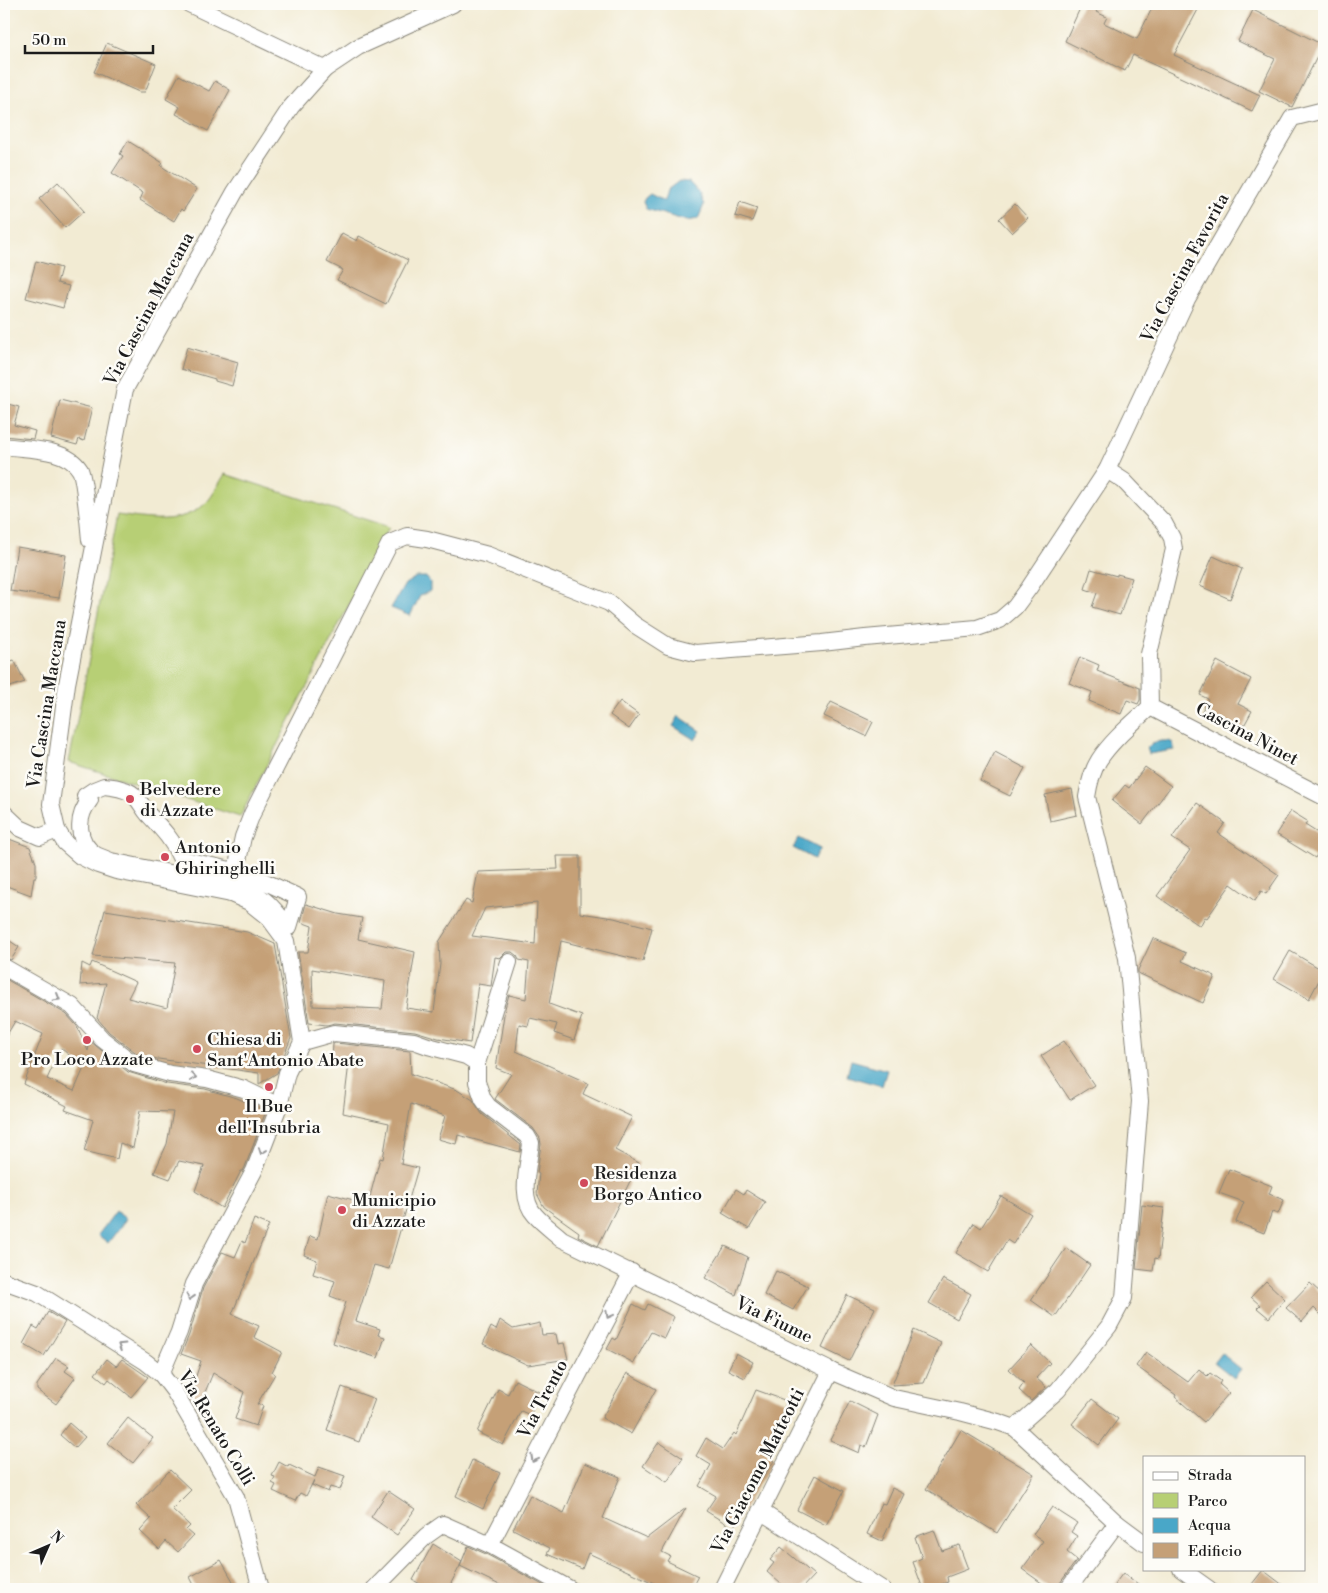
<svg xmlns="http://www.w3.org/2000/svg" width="1328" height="1593" viewBox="0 0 1328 1593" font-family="'Libre Bodoni',serif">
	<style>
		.green { fill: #b7cf74; stroke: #6a7648 }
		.water { fill: #49a7c8; stroke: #326272 }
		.building { fill: #c5a077; fill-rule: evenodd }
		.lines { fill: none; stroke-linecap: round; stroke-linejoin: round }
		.minor-casing { stroke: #878478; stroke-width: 18 }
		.minor { stroke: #fff; stroke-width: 16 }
		.oneway { stroke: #999 }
		.poi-dot { fill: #d1495b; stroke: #fdfcf7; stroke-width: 2 }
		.labels { text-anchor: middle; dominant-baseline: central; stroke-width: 5; stroke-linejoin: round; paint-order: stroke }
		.street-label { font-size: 18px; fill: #1c1c1c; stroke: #fdfcf7 }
		.poi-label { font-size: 18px; fill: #1c1c1c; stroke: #fdfcf7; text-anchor: start }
	</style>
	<rect width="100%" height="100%" fill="#fdfcf7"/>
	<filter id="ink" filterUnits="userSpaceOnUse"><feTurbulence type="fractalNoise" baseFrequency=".02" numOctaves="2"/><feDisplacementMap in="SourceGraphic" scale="10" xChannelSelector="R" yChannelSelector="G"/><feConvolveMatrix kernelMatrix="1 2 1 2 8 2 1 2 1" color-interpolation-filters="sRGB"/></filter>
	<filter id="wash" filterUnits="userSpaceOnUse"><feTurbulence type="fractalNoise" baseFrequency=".0096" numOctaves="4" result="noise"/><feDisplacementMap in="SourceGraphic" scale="20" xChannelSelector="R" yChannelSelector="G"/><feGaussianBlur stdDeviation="1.12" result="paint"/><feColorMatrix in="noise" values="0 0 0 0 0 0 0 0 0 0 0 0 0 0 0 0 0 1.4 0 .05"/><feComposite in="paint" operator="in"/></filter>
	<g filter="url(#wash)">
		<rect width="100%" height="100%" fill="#f2ebd3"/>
		<path class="green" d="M225,474l164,53 -149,290 -171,-55 48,-247c30,4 64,11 89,-12 7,-7 13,-20 19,-29z"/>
		<g class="water">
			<polygon points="679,181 689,182 699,193 704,205 698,219 687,221 646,209 643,202 645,198 650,194 664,201 667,190"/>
			<polygon points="416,577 426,577 430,582 430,591 420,596 410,616 391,608 405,584"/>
			<polygon points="679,716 701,731 695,740 673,726"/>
			<polygon points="1161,741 1169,741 1173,743 1174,750 1149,754 1147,748 1152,743"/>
			<polygon points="799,838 820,849 814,859 793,848"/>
			<polygon points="851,1060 887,1070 882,1086 847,1076"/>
			<polygon points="116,1211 126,1219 108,1243 98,1235"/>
			<polygon points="1221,1353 1241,1369 1234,1378 1214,1362"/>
		</g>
		<g id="blocks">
			<g class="building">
				<polygon points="1082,4 1101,4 1096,12 1107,17 1104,23 1137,39 1154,4 1201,4 1174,55 1260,95 1252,111 1133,55 1125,71 1065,41"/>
				<polygon points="1253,10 1323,45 1292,107 1259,91 1275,59 1238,41"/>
				<polygon points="107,43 156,64 145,92 139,92 94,72"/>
				<polygon points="179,75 209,91 215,81 230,90 208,131 176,114 180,107 166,99"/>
				<polygon points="128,141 163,163 161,166 197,189 183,211 181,209 174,221 140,200 143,193 112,173 123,156 120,154"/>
				<polygon points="58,182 84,211 65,228 39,199"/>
				<polygon points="740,202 757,208 752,221 735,216"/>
				<polygon points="1015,204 1028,218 1012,233 999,219"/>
				<polygon points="342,233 357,241 359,236 408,260 386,304 337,280 343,270 327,262"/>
				<polygon points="36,261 61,268 57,283 69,286 63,308 26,298"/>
				<polygon points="187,347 238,362 232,386 215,381 215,379 181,369"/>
				<polygon points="60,400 92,408 84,441 79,439 77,445 51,438"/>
				<polygon points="4,403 19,407 14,425 35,431 33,439 4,436"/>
				<polygon points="17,547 66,555 59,598 10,591"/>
				<polygon points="1213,556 1242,569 1230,599 1200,586"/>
				<polygon points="1091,569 1117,576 1117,574 1132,578 1120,615 1092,607 1097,593 1085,589"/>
				<polygon points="1080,657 1099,665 1097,671 1140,688 1140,700 1138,704 1127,700 1121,714 1089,701 1092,692 1069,683"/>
				<polygon points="14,660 25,682 4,689 4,664"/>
				<polygon points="1217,661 1251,679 1238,704 1252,711 1241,731 1202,711 1208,699 1200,695"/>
				<polygon points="620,701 639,715 629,729 610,715"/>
				<polygon points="831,702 873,722 866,736 824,716"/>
				<polygon points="995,752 1025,768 1010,796 980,781"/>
				<polygon points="1145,767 1171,786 1142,824 1112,801 1125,785 1129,788"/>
				<polygon points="1072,789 1077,815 1050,821 1045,795"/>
				<polygon points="1197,803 1225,823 1218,833 1279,875 1266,894 1261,891 1255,901 1231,884 1207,918 1205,917 1200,926 1157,896 1190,850 1172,838"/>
				<polygon points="1291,811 1307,821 1305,825 1324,837 1324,843 1315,858 1276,834"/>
				<polygon points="4,837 30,847 36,863 36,877 34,877 31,895 4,885 4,870 7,861 4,859"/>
				<path d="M557,856h23v57l34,5 38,10 -9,33 -82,-20 -12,63 33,12 -8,24 -20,-7 3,-9 -27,-6 -2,8 -9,-2 -3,27 72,32 -5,11 49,23 -17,33 24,13 -41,83 -20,-10 1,-4 -35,-25 -7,-13 2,-21h-2l4,-29 -1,-6 -7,-10 -38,-29 16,-25 -15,-6 9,-60 4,-13 17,4 3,-37 -10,-2 -2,-4 -5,-4h-6l-6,6 -5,-1 -4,29 -13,-2 -8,59 -32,-5 -23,-7 -80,-8 -8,2 -18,-2 -11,-71h10l4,-26 -11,-4 5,-18 32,10 24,4 -4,21 57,13 -9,56 28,4 6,-48 -1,-22 27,-42 6,3 6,-31 80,-3zM537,903l-2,41 -63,-8 13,-28zM312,969l73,12 -3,28 -69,-3z"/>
				<polygon points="105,910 247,932 275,944 291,1038 277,1073 259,1084 259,1073 151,1058 139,1055 109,1032 97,1018 106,983 80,985 82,963 90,967 92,962 136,982 128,998 167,1008 175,963 93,956"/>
				<polygon points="4,937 19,947 11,960 4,957"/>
				<polygon points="1153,938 1186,953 1182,961 1215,976 1203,1003 1138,973 1138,970"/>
				<polygon points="1290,951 1324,971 1309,999 1274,979"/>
				<path d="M4,978l62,36 11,12 11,25 2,-10 38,31 39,12 38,5 32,9 29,13 -21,56 -2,4h-2l-19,37 -27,-17 9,-25 -25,-5 -9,18 -16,-6 13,-29 6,-32 -33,-1 -7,37 -13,-5 -3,16 -33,-8 9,-31 -28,-10 2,-4 -43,-22 19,-50 -28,-13 -11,19zM61,1048l23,20 -10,23 -27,-12z"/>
				<polygon points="1064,1041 1094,1085 1070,1100 1041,1056"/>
				<polygon points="335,1043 410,1051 411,1074 457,1090 473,1100 482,1114 521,1145 520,1152 458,1135 456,1144 438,1139 445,1116 411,1104 401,1164 418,1168 389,1269 374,1265 356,1321 380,1329 378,1335 385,1337 378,1358 333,1343 346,1302 330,1296 335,1281 313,1274 317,1260 304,1255 310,1236 318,1239 328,1193 368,1204 380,1158 383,1159 389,1123 343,1113 349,1063 332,1061 333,1044"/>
				<polygon points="1229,1169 1272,1186 1269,1194 1284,1200 1278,1214 1272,1212 1264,1233 1236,1222 1244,1202 1219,1193"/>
				<polygon points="736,1189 744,1194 746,1190 765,1202 749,1229 722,1213"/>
				<polygon points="1001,1196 1031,1214 1013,1244 1007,1240 988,1272 956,1253 974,1223 981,1228"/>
				<polygon points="1142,1205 1164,1208 1158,1259 1155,1258 1153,1271 1136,1269"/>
				<polygon points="254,1219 269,1225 232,1314 259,1326 254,1337 282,1352 272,1372 275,1374 257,1404 263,1406 256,1426 235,1419 244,1392 213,1373 198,1409 189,1397 201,1361 181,1354 189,1335 203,1288 222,1252 235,1257 242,1241 245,1243"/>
				<polygon points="725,1246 748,1257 736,1295 705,1278"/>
				<polygon points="1066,1248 1090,1265 1055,1317 1031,1300"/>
				<polygon points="776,1271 808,1286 793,1310 764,1295"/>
				<polygon points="943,1279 971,1294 957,1319 929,1303"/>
				<polygon points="1266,1281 1285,1299 1269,1318 1257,1308 1260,1305 1251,1297"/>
				<polygon points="1310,1283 1324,1296 1324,1318 1314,1308 1302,1322 1286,1308"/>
				<polygon points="847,1295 875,1308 849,1361 822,1348"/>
				<polygon points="633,1304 645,1310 648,1304 674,1317 664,1338 651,1332 634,1363 607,1349 613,1338 616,1340"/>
				<polygon points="48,1312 65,1322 44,1356 23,1344 33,1326 38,1329"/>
				<polygon points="500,1320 513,1329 540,1323 542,1335 556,1334 558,1344 564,1343 568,1359 528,1365 483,1344 491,1327 496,1330"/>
				<polygon points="914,1330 941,1343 924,1383 892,1385"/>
				<polygon points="1031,1345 1050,1363 1036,1378 1046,1387 1031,1401 1019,1390 1024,1383 1009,1369"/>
				<polygon points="1146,1352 1188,1382 1199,1369 1207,1376 1210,1373 1221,1381 1219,1384 1229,1393 1204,1422 1175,1397 1176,1395 1136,1366"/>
				<polygon points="736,1353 753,1362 745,1378 728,1370"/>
				<polygon points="56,1358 69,1366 65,1371 75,1378 56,1404 37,1390 37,1385"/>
				<polygon points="107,1359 116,1366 122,1359 148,1377 131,1397 109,1379 106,1383 95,1374"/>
				<polygon points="627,1373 656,1389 631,1434 602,1418"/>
				<polygon points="515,1380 541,1393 530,1415 521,1411 503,1445 477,1432 498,1389 508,1394"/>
				<polygon points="342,1387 375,1399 359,1442 327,1430"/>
				<polygon points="756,1390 787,1401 765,1454 774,1461 748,1500 749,1501 733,1528 706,1511 716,1496 699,1486 711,1465 696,1456 706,1438 723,1449 734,1433 736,1435"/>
				<polygon points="1092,1399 1118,1419 1099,1445 1072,1424"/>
				<polygon points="850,1401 878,1415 866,1447 861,1445 859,1453 830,1440"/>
				<polygon points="128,1418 153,1438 133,1463 108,1443"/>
				<polygon points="69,1423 85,1437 75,1448 60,1435"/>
				<polygon points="961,1430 1034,1474 997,1533 926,1489"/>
				<polygon points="659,1442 683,1458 667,1482 643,1466"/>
				<polygon points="472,1460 500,1473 483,1509 456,1496"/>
				<polygon points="279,1462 288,1467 289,1465 315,1477 319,1467 345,1476 340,1490 330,1487 328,1492 312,1485 314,1480 306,1496 300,1493 295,1501 273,1491 276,1485 272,1483 275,1477 272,1476"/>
				<polygon points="585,1463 620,1477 603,1518 647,1538 686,1508 662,1552 670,1556 667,1561 698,1576 691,1589 655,1589 658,1585 588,1553 582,1569 547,1554 550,1548 513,1529 530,1495 564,1513"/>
				<polygon points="170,1470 191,1490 172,1509 190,1526 186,1530 193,1536 178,1552 166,1541 159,1549 140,1531 151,1519 136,1505"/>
				<polygon points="815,1475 844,1491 826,1525 797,1510"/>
				<polygon points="892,1488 904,1494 882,1541 867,1534 881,1503 885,1504"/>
				<polygon points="388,1491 415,1509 397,1535 371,1517"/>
				<polygon points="1052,1507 1077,1523 1071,1532 1077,1536 1067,1552 1077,1560 1060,1583 1058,1589 1050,1589 1022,1569 1043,1541 1033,1534"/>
				<polygon points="934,1530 942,1551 959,1545 968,1569 947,1577 948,1582 928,1589 923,1589 913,1562 922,1558 915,1537"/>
				<polygon points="433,1544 462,1562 448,1589 429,1589 413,1580"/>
				<polygon points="468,1546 486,1554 550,1589 508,1589 460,1566"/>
				<polygon points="781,1547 814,1575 801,1589 787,1589 767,1572 774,1563 770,1560"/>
				<polygon points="221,1560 234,1583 229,1585 231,1589 196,1589 190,1577"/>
				<polygon points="1263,1570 1288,1589 1248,1589"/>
				<polygon points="1123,1573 1145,1589 1111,1589"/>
			</g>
		</g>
	</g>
	<g filter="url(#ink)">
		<use href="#blocks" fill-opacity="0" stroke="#878478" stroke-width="1"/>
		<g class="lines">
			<defs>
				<g id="minor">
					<polyline points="189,4 325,69"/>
					<path d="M4,446c23,4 62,1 76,24 4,7 9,58 10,70"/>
					<polyline points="1150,707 1324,797"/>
					<path d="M104,786c10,1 19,2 27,7 8,5 11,14 17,21 14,15 25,26 33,45l67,15 50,23 -9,30c-18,-20 -20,-28 -47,-39l-131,-27c-5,-2 -10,-4 -15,-6 -20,-13 -20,-38 -6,-55l-5,-4 9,-6z"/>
					<polyline points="4,813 20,828 40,837 57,830"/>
					<polyline points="231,894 243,837 252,814 390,543 407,536 427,539 488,555 609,603 635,625 668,646 695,653 822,643 865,638 977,628 1000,620 1015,607 1029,588 1107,470 1187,299 1292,118 1324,110"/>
					<path d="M509,962l-32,101v19l6,17 5,7 39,30 4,7c-2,22 -13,54 4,72 8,9 18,16 27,24l269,132 63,27 66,14 38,10 17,6 102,95 27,20"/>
					<polyline points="4,967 72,1006 102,1039 134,1064 170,1074 207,1079 244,1089 279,1106"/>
					<polyline points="302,1042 334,1033 414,1041 428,1046 466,1056 477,1063"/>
					<polyline points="4,1281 37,1293 146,1362 161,1374 174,1391 236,1497 261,1589"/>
					<polyline points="161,1374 179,1332 194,1284 254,1171 279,1106 287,1073 302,1042 286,941 269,918 249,902 231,894 116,871 98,865 80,856 65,843 57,830 51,804 67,684 125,389 235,192 291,107 325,69 358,47 453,4"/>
					<path d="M1015,1428l43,-38 51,-64 15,-28 16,-197 -13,-143 -40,-161c2,-13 5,-26 12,-37 13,-20 34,-37 51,-53l-1,-53 25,-105 -2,-11 -8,-15 -40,-42 -17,-11"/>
					<polyline points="760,1511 882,1589"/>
					<polyline points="490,1545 632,1272"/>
					<polyline points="1181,1569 1209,1589"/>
					<polyline points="374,1589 426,1536 443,1524 490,1545 570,1589"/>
					<polyline points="722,1589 831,1371"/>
					<polyline points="1068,1589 1117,1523"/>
				</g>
			</defs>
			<use href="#minor" class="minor-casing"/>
			<use href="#minor" class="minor"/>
		</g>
		<defs><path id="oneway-chevron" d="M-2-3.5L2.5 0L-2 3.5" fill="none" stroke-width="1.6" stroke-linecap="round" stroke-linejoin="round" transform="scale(1.25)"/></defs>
		<g class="oneway">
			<use href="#oneway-chevron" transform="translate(57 998) rotate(30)"/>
			<use href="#oneway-chevron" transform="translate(193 1077) rotate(7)"/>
			<use href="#oneway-chevron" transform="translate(262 1151) rotate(110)"/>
			<use href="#oneway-chevron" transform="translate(190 1297) rotate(107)"/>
			<use href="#oneway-chevron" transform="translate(609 1315) rotate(118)"/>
			<use href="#oneway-chevron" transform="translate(121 1346) rotate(-148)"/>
			<use href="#oneway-chevron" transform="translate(534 1459) rotate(118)"/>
		</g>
	</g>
	<g class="poi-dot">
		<circle cx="130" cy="799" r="5"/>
		<circle cx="165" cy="857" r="5"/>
		<circle cx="87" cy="1040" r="5"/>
		<circle cx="197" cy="1049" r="5"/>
		<circle cx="269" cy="1087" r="5"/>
		<circle cx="584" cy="1183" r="5"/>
		<circle cx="342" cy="1210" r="5"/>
	</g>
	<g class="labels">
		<g class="street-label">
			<text transform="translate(1185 268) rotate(-62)">Via Cascina Favorita</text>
			<text transform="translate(149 309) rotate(-62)">Via Cascina Maccana</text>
			<text transform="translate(47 704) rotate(-81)">Via Cascina Maccana</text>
			<text transform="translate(1247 734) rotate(28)">Cascina Ninet</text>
			<text transform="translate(774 1320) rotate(26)">Via Fiume</text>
			<text transform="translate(543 1399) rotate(-62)">Via Trento</text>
			<text transform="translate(216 1428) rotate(59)">Via Renato Colli</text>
			<text transform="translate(758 1471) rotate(-63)">Via Giacomo Matteotti</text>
		</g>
		<g class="poi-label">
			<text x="140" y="789">Belvedere<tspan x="140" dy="21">di Azzate</tspan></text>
			<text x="175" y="847">Antonio<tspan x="175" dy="21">Ghiringhelli</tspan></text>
			<text x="207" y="1039">Chiesa di<tspan x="207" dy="21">Sant'Antonio Abate</tspan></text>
			<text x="87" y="1059" text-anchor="middle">Pro Loco Azzate</text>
			<text x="269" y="1106" text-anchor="middle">Il Bue<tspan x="269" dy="21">dell'Insubria</tspan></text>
			<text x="594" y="1173">Residenza<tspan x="594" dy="21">Borgo Antico</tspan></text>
			<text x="352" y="1200">Municipio<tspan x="352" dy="21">di Azzate</tspan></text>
		</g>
	</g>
	<rect width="1328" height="1593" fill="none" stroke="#fdfcf7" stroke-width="20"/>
	<rect x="1143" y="1456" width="162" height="115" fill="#fdfcf7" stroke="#a3a29f"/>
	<rect x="1153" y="1472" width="25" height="8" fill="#ffffff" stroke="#a3a29f"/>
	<text x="1188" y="1480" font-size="15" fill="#1c1c1c">Strada</text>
	<rect x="1153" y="1493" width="25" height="15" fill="#b7cf74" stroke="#a3a29f"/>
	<text x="1188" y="1506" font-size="15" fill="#1c1c1c">Parco</text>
	<rect x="1153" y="1518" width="25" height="15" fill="#49a7c8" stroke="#a3a29f"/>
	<text x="1188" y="1530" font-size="15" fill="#1c1c1c">Acqua</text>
	<rect x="1153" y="1543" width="25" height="15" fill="#c5a077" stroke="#a3a29f"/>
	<text x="1188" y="1556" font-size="15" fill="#1c1c1c">Edificio</text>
	<g transform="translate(48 1546) rotate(45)" stroke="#fdfcf7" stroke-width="4" paint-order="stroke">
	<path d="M0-4L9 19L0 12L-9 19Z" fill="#1c1c1c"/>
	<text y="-8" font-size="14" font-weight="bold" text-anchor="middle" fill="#1c1c1c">N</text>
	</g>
	<path d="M25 45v8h128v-8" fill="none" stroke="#1c1c1c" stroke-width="2.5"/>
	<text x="32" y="45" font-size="15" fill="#1c1c1c" stroke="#fdfcf7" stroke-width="4" paint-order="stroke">50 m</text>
</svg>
